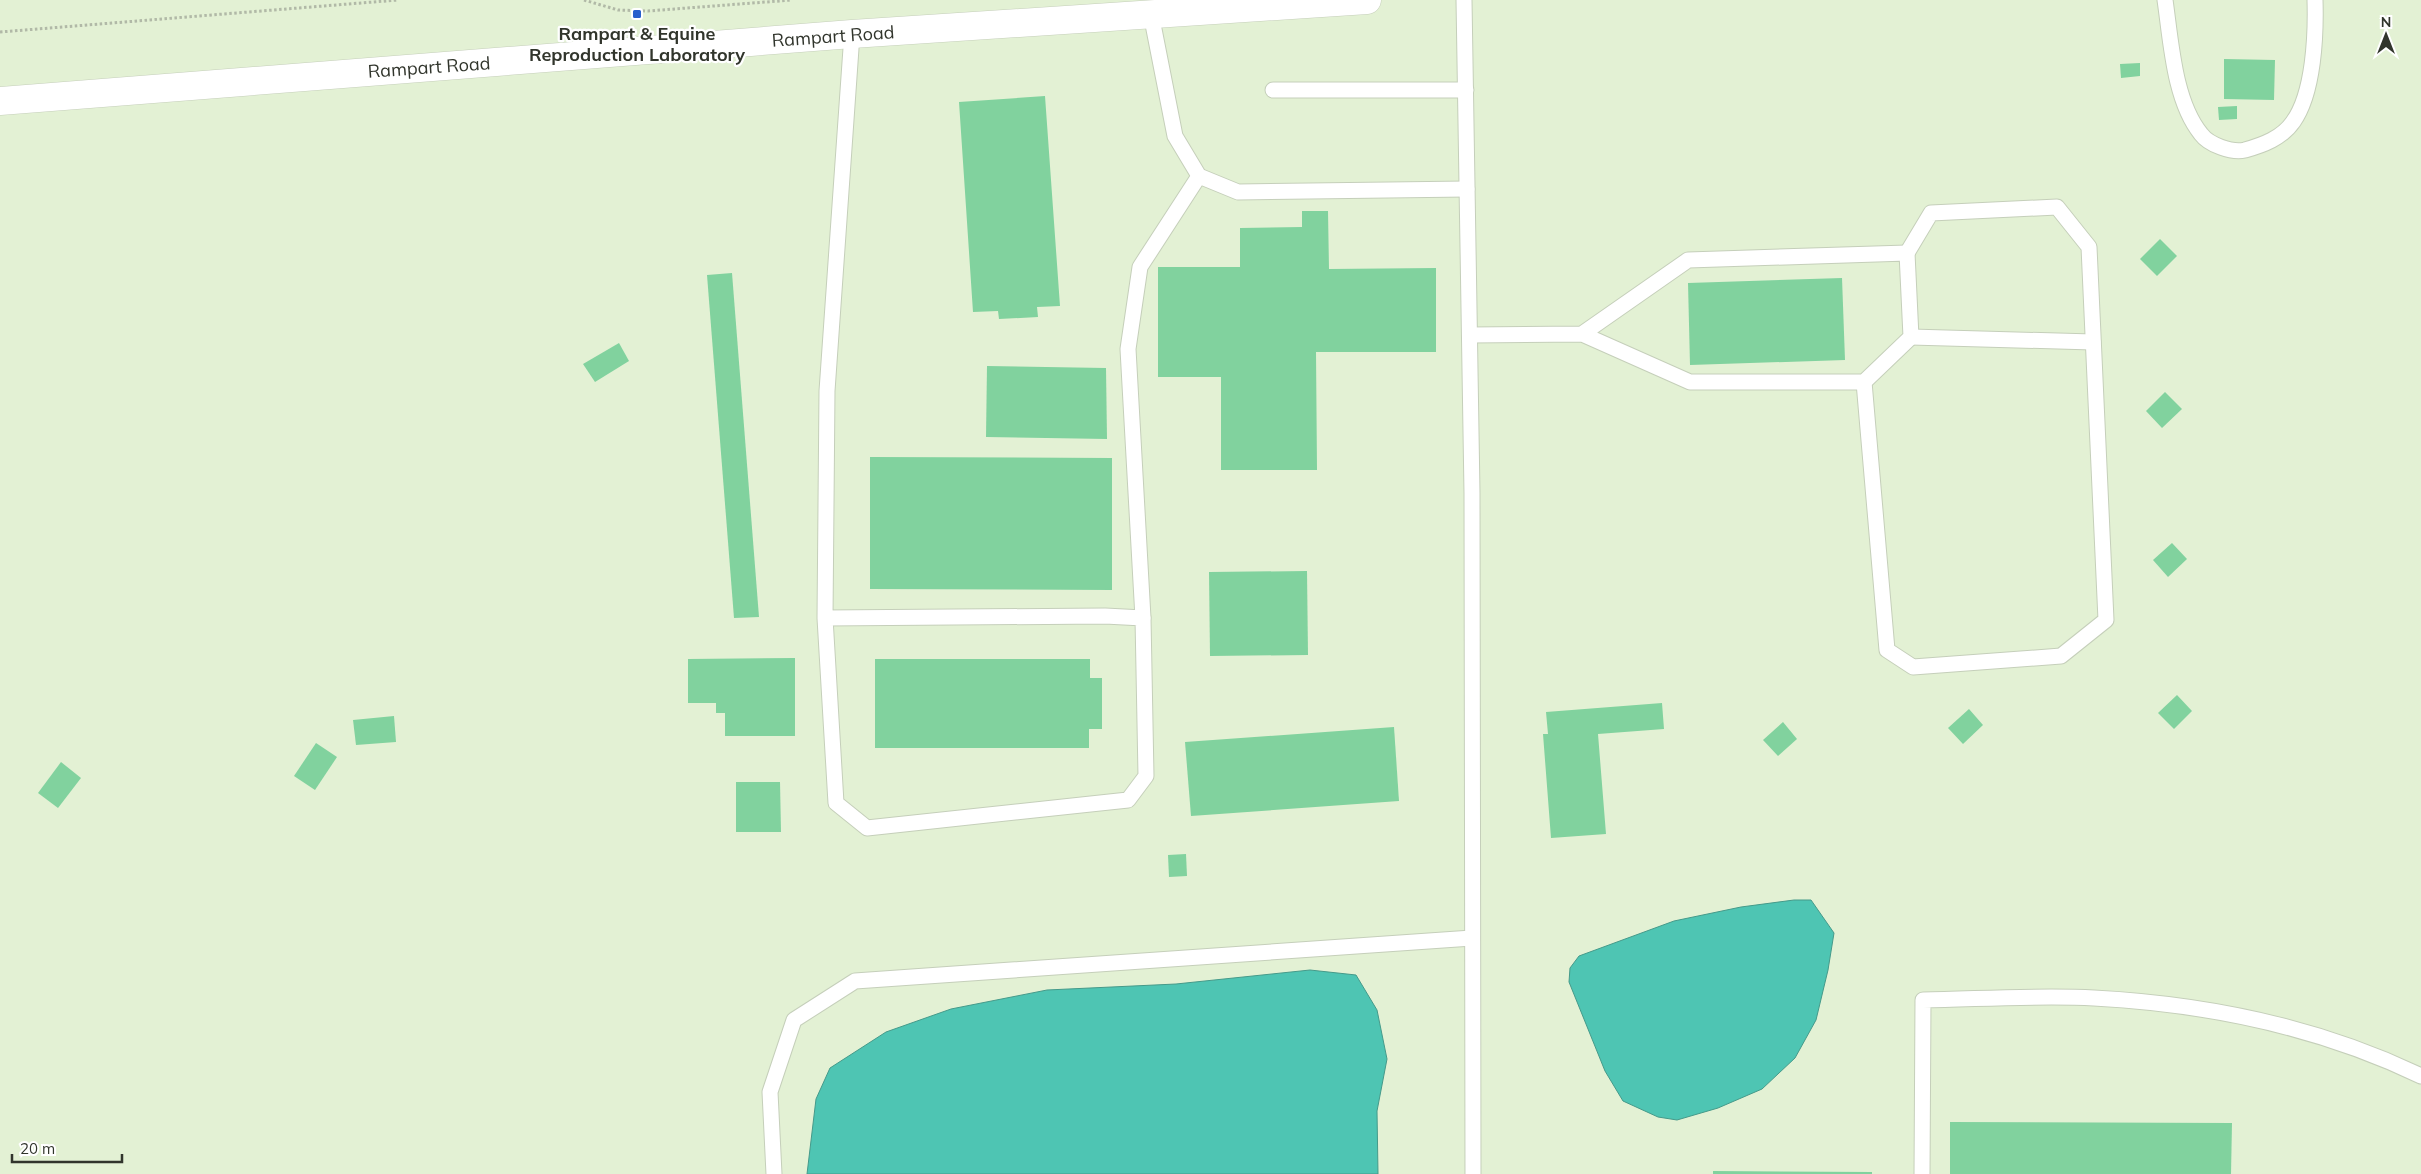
<svg xmlns="http://www.w3.org/2000/svg" width="2421" height="1174" viewBox="0 0 2421 1174" font-family="Mulish,sans-serif">
	<style>
		.built { fill: #e3f1d4 }
		.water { fill: #4ec5b3; stroke: #459a8a }
		.building { fill: #81d29e }
		.lines { fill: none; stroke-linecap: round; stroke-linejoin: round }
		.lane-casing { stroke: #c5cfba; stroke-width: 17 }
		.street-casing { stroke: #c5cfba; stroke-width: 29 }
		.path { stroke: #b1b9a7; stroke-width: 3; stroke-dasharray: 2.5 2.5; stroke-linecap: butt }
		.lane { stroke: #fff; stroke-width: 15 }
		.street { stroke: #fff; stroke-width: 28 }
		.poi-dot { fill: #275fcc; stroke: #fff; stroke-width: 2 }
		.labels { text-anchor: middle; dominant-baseline: central; stroke-width: 4.5; stroke-linejoin: round; paint-order: stroke }
		.poi-label { font-size: 18px; font-weight: bold; fill: #31352c; stroke: #fff }
		.street-label { font-size: 18px; fill: #31352c; stroke: #fff }
	</style>
	<rect width="100%" height="100%" fill="#eff9e3"/>
	<rect class="built" x="0" y="0" width="2421" height="1174"/>
	<g class="water">
		<polygon points="1794,900 1811,900 1834,933 1828,970 1816,1020 1795,1058 1762,1089 1718,1108 1677,1120 1658,1117 1623,1101 1605,1071 1569,982 1570,968 1579,956 1674,921 1741,907"/>
		<polygon points="1310,970 1356,975 1377,1010 1387,1059 1377,1111 1378,1174 807,1174 816,1099 830,1068 886,1032 951,1009 1047,990 1176,984"/>
	</g>
	<g class="building">
		<polygon points="2224,59 2275,60 2274,100 2224,99"/>
		<polygon points="2140,63 2140,76 2121,78 2120,64"/>
		<polygon points="1045,96 1060,306 1037,307 1038,317 999,319 998,311 973,312 959,102"/>
		<polygon points="2237,106 2237,119 2219,120 2218,107"/>
		<polygon points="1302,211 1328,211 1329,269 1436,268 1436,352 1316,352 1317,470 1221,470 1221,377 1158,377 1158,267 1240,267 1240,228 1302,227"/>
		<polygon points="2160,239 2177,256 2157,276 2140,259"/>
		<polygon points="732,273 759,617 734,618 707,275"/>
		<polygon points="1842,278 1845,360 1690,365 1688,283"/>
		<polygon points="619,343 629,361 595,382 583,364"/>
		<polygon points="987,366 1106,368 1107,439 986,437"/>
		<polygon points="2165,392 2182,409 2162,428 2146,411"/>
		<polygon points="870,457 1112,458 1112,590 870,589"/>
		<polygon points="2172,543 2187,559 2168,577 2153,560"/>
		<polygon points="1307,571 1308,655 1210,656 1209,572"/>
		<polygon points="795,658 795,736 725,736 725,713 716,713 716,703 688,703 688,659"/>
		<polygon points="875,659 1090,659 1090,678 1102,678 1102,729 1089,729 1089,748 875,748"/>
		<polygon points="2177,695 2192,711 2174,729 2158,713"/>
		<polygon points="1662,703 1664,729 1598,734 1606,834 1551,838 1543,734 1548,734 1546,712"/>
		<polygon points="1969,709 1983,725 1963,744 1948,728"/>
		<polygon points="394,716 396,742 356,745 353,720"/>
		<polygon points="1783,722 1797,739 1778,756 1763,740"/>
		<polygon points="1394,727 1399,801 1191,816 1185,742"/>
		<polygon points="316,743 337,757 315,790 294,776"/>
		<polygon points="61,762 81,778 58,808 38,793"/>
		<polygon points="736,782 780,782 781,832 736,832"/>
		<polygon points="1186,854 1187,876 1169,877 1168,855"/>
		<polygon points="1950,1122 2232,1123 2231,1174 1950,1174"/>
		<polygon points="1713,1171 1872,1172 1872,1174 1713,1174"/>
	</g>
	<g class="lines">
		<defs>
			<g id="lane">
				<polyline points="1464,0 1472,493 1473,1174"/>
				<path d="M2165,0c6,41 9,101 36,134 8,11 31,19 44,16 18,-5 37,-12 48,-28 21,-29 23,-88 22,-122"/>
				<polyline points="1151,14 1175,136 1199,176 1238,192 1467,189"/>
				<polyline points="1273,90 1466,90"/>
				<polyline points="1470,335 1582,334 1688,260 1907,253 1911,337 1864,382 1690,382 1582,334"/>
				<polyline points="1911,337 2093,342"/>
				<polyline points="1864,382 1887,650 1913,667 2061,656 2106,620 2089,247 2057,207 1931,213 1907,253"/>
				<polyline points="825,618 1105,616 1143,618 1146,776 1128,800 867,828 836,803 825,618 827,391 852,34"/>
				<polyline points="1143,618 1128,349 1140,267 1199,176"/>
				<polyline points="774,1174 770,1092 794,1020 855,981 1472,938"/>
				<path d="M1922,1174l1,-174c57,-1 115,-5 171,-2 113,6 225,29 327,78"/>
			</g>
			<polyline id="street" points="0,101 852,34 1367,0"/>
		</defs>
		<use href="#lane" class="lane-casing"/>
		<use href="#street" class="street-casing"/>
		<g class="path">
			<polyline points="584,0 618,10 648,11 792,0"/>
			<polyline points="0,32 398,0"/>
		</g>
		<use href="#lane" class="lane"/>
		<use href="#street" class="street"/>
	</g>
	<rect class="poi-dot" x="632" y="9" width="10" height="10" rx="2.5"/>
	<g class="labels">
		<g class="poi-label">
			<text x="637" y="33">Rampart &amp; Equine<tspan x="637" dy="21">Reproduction Laboratory</tspan></text>
		</g>
		<g class="street-label">
			<text transform="translate(833 36) rotate(-4)">Rampart Road</text>
			<text transform="translate(429 67) rotate(-4)">Rampart Road</text>
		</g>
	</g>
	<g transform="translate(2386 35)" stroke="#ffffff" stroke-width="4" paint-order="stroke">
	<path d="M0-4L9 19L0 12L-9 19Z" fill="#31352c"/>
	<text y="-8" font-size="14" font-weight="bold" text-anchor="middle" fill="#31352c">N</text>
	</g>
	<path d="M12 1154v8h110v-8" fill="none" stroke="#31352c" stroke-width="2.5"/>
	<text x="20" y="1154" font-size="15" fill="#31352c" stroke="#ffffff" stroke-width="4" paint-order="stroke">20 m</text>
</svg>
